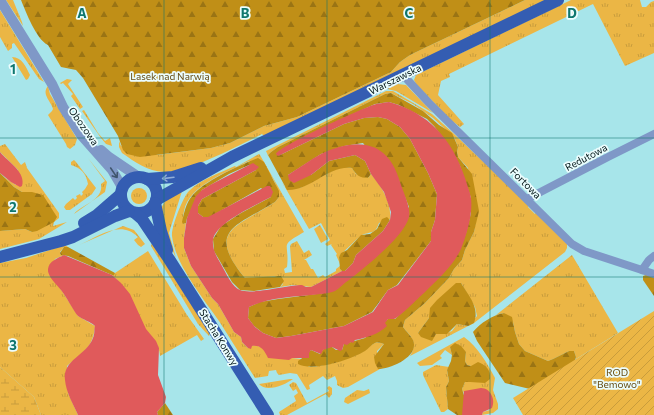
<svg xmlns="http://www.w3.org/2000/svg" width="654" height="415" viewBox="0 0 654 415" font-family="Commissioner,sans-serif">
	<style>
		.grass { fill: url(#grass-tufts); fill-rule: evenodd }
		.forest { fill: url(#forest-firs) }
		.wetland { fill: url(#wetland-marsh) }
		.garden { fill: url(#garden-furrows) }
		.water { fill: #e05a5b }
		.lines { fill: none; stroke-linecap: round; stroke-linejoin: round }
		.minor { stroke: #7f98c7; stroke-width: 8 }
		.tertiary { stroke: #7f98c7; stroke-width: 10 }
		.primary { stroke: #345db2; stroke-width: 12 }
		.oneway { stroke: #40566e }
		.oneway2 { stroke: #90add8 }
		.grid { fill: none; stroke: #0f766e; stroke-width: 1; stroke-opacity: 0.55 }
		.labels { text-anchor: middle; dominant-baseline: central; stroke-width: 3.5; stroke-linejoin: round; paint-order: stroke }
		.park-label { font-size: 10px; fill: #674d14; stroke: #ebfdfe }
		.street-label { font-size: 10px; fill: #001416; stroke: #ebfdfe }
		.grid-label { font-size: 13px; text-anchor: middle; font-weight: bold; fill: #0f766e; stroke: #ebfdfe; stroke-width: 3.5; stroke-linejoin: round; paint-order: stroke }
	</style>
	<defs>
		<pattern id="grass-tufts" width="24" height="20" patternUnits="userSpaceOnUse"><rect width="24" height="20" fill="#ebb645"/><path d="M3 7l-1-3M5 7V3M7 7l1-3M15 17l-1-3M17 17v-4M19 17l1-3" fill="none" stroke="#c89c3c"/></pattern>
		<pattern id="forest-firs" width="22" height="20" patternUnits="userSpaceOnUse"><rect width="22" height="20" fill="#c08f17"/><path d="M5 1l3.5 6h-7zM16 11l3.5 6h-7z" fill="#9a7414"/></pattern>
		<pattern id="wetland-marsh" width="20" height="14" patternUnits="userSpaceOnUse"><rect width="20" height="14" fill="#ebb645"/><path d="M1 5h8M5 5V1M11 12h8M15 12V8" fill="none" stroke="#c89c3c"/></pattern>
		<pattern id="garden-furrows" width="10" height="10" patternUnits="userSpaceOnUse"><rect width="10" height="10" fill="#ebb645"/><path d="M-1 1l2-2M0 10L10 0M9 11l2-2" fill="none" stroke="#c89c3c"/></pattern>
	</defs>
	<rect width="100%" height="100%" fill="#a7e5ea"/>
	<g class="grass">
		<polygon points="6,0 13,0 22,22 23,26"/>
		<path d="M525,0h21l-282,136 -2,-2c-22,11 -75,39 -98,38 -17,-1 -29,-10 -42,-19l-3,-6v-6l2,5 36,9 54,-7 19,-5 34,-17 33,-9 94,-45 9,-10 10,-7z"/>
		<polygon points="571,0 640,0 642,7 646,7 651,2 654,1 654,53 625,66 593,4 449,74 450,77 441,81 438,95 464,124 460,127 451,120 416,84 414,80 416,75"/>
		<polygon points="0,10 44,82 39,79 14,43 12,44 12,48 8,51 0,37"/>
		<path d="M12,57c10,0 14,10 18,18l-2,4 -2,1z"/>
		<polygon points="67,79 72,80 68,84 83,107 80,109 71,96 73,94 63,83 61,84 60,83"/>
		<polygon points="398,84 406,85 433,113 396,91 387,89"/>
		<path d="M48,86l2,8 27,45 -2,6 -5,4 -3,-2 -1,-3 -18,-29 4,-4 1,-2c-2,-8 -12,-15 -5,-23z"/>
		<path d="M386,91h7l39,23 20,18 77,73 -1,2 7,7 1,-2 31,32v4l-2,4 -91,71 -64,33c8,-14 2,-18 -7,-29l2,-7 20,-17 24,-25 5,-9 8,-9 3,-10 9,-18 2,-11 -8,-53 -10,-11 -1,-5 1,-5 -4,-10 -21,-19 -20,-14 -22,-11 -6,1 -107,53 -7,5 -3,3 1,3 -3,-7zM461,283l14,24 2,9 -9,10 -11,-2 -5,7 -8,3h-8l-3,3 -15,-4 11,-15z"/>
		<polygon points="84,110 98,133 105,141 110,138 112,146 106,144 101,138 82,111"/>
		<polygon points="5,144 21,165 25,162 27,168 59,213 59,218 54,222 53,226 67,222 39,239 0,249 0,231 25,229 32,232 22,192 14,187 4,177 16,185 18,170 0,152 0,146"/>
		<path d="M259,154l1,1 44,77c-26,15 -14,10 -17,35l-3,2 1,4 7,-1 -2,-25 1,-3 6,-3 7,12 5,-3 3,5 -8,5h2l5,9h2l5,9 5,-3 2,2 11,-6v-2l4,-3v3l2,2 -31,16 -18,-2 -13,2 3,-3 -8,-8 -13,2h-17c-40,-48 -8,-51 30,-76l4,-5c-5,-24 -10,-25 -30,-36 -21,11 -60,24 -65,50 -1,4 -1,9 -1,13l3,-1 -2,15v10l7,18 21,32 6,6 16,28 7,5 1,5 6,6 3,-2 4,-1 37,13 9,1 8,8c18,-1 37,-7 53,-15 5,-2 8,-7 13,-9 3,-1 6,0 9,1l-7,7 1,18h2l-32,18 -5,1 -6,-3v-4l-2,-5 -8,4 -4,-4 -14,9 1,4 -3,1 -10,-16 -7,-1 -11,2 -2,-2 -1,-3 -7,1 -1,5 -13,2c-12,-19 -24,-38 -36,-57 -16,-23 -44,-57 -47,-85 -1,-9 11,-39 17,-45 12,-12 31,-18 46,-25l1,1z"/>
		<path d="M88,158l19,24 -2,10 -31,22c7,-9 30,-14 27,-30l4,-3z"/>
		<path d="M74,160l2,2 20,26 -4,6 -22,16h-4l-2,-3 2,-3 7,-6 2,2 2,-2 -1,-2 4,-2 1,2 2,-2 -1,-2 3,-3 3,-5c-2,-11 -7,-16 -17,-19v-3z"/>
		<path d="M345,167l7,1 4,6 12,4 3,-4c11,13 21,29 19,46v-1l-11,4c-4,12 -8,8 -17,12 -2,1 -22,20 -23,22l1,7 -4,-9 1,-1 -6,-9 1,-1 -5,2 -2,-2 5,-4 -9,-17 -12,6 -27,-47 -3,-6 5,10 16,2 36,-19z"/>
		<circle cx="139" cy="196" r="8"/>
		<polygon points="182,191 169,233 176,258 169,243 161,208 166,200"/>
		<polygon points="320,225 328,239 321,243 314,229"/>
		<path d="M123,226l11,4 11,14 -4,3 -3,-2 -4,-5 4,-3c-18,-18 -40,0 -59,8z"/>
		<polygon points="152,243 210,333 209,336 198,324 151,246"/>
		<path d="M65,245l3,2h-4l-4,5 1,3h3l-9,4 -6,15 13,17 16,25 17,10c-2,22 -12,26 -28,40l1,27 10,22h-37l-7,-18 -34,-30v-104l26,-5z"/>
		<path d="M148,251l39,64 17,24 -3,2 -4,-6 -37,21c-1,-15 -8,-16 -15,-27 -11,-19 -16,-40 -33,-54z"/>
		<polygon points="572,255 618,333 576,359 576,357 574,351 569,351 553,359 548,361 525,351 519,344 515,332 513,322 504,313 496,315"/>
		<path d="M464,337c14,10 23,26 31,41l-2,12 5,14v5l-5,4 -11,2 1,-3 7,-2 -26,-19 -1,2 -1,-4 3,-7h5l1,-16 -4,-1 -2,-4 1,-9 -16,-5 2,8 -7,-5 -5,6 2,2 -10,7 -12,1 -3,-3z"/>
		<polygon points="436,365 449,367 447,370 449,381 446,387 448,409 444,412 441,412 423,375 423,372"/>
		<path d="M290,379h3c-8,6 -27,14 -34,5z"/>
		<polygon points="293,382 296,383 307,403 329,391 327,388 329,386 332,388 332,394 329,398 326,394 287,415 280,415 279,412 296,401 294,396 298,393 296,389 293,391 289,385"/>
		<polygon points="369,389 370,393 348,404 344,402 345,398 357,390 364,391"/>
	</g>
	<g class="forest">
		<path d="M21,0h504l-115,55 -10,7 -9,10 -94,45 -33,9 -34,17 -19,5 -71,9 -13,-3 -4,-4 -5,-14 -35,-58 -7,-8 -15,-3 -13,-22c-12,-6 -22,-33 -27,-45z"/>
		<path d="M391,93l32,18 16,14 13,8 6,14 -1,5 1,5 14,17 7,37 -5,21 -9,18 -3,10 -8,9 -5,9 -24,25 -20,17 -2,7c3,4 8,9 10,13 7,16 -22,29 -35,29l-3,-6 -1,-6 10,-13c-3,-1 -6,-2 -9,-1 -4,2 -7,6 -10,8 -15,9 -52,21 -67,13v-3l3,-2 10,-9 9,4c3,-6 6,-7 12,-7l4,3h6l2,-6 21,-6 23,-19h7l39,-37 26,-33 6,-16 5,-20v-15l-11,-32 -16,-27 -10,-13 -7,-7 -28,-14 -10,-3 -14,2 -48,22 -49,30 66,-32 20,-6 14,-1 9,2 13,8 10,12 18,34 9,21 -2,26 -4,12v9l-34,44 -9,5 -16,22 -28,14 -53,10 -15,2 -13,-5 -9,-7 -6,-8 1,-11 11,-5 18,-3 46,-6 85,-86 -4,-10 -42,-54 -19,3 -23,8 -33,21h23l18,-14 26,-6 10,6 6,13 -3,4c-8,0 -12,-3 -16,-10 -24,-3 -41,23 -65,22l-19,-35 3,-3 7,-5 107,-53z"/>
		<path d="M258,158l6,4 15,29v6l-4,5c-38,24 -70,28 -30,76l36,-2 3,5 -4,6 -26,4 -14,-1 -8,-8 -18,-31 -1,-12 8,-13 20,-13 30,-16 -10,-9 -53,30 -5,-1 -5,-4v-7l4,-7 54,-29 -7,-5 -20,9 -27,16 -15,28 -1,5 -3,1 -1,-2c2,-9 4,-19 10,-26 12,-15 48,-31 66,-38z"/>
		<polygon points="0,173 14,187 22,192 32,192 43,195 57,217 54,222 37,231 32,232 25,229 0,231"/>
		<polygon points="387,217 390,220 383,231 356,255 353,263 345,271 342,271 340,269 339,257 341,253 347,250 361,235 370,234 377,229 382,219"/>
		<polygon points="64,247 68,247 115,273 114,275 112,275 68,256 61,255 60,253"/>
		<polygon points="646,275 654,277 654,296 643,280 643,276"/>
		<path d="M456,283h5c8,13 19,25 13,40l-6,3 -11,-2 -10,10h-11l-4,7 -11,-4 -3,-4 11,-15 1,-10 7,-8z"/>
		<path d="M504,313l8,4 3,15 4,12 6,7 23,10 5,-2 16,-8h5l2,6 -1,4 -45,28 -25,-6 -28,-42 -4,-9c7,-9 20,-17 31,-19z"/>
		<path d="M455,343l6,3 5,6 -1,9 2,4 4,1 7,-4c8,3 13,8 12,17l-5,4 -15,-1h-5l-3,7 8,26h-13l-9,-6 -2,-22 3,-6 -2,-11 4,-9 1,-6 -2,-8z"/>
		<polygon points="165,403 173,415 158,415 157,412"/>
	</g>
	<polygon class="wetland" points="0,367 34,397 41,415 0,415"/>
	<polygon class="garden" points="654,311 654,415 523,415 513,398"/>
	<g class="water">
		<path d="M389,102c40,11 63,37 76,76 2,7 5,14 6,20 2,16 -4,36 -10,51 -8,17 -24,31 -37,44 -6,5 -24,24 -30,26 -2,0 -4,0 -6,0l-3,4 2,3c-8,8 -21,12 -32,14l-2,3 -2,-1 -4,3 -3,-1 -2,6 -2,1 -8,-4 -9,3 -2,4 -10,-4 -2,3v5h-17l-3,2 -21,-2c-4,-8 -7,-13 -16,-12l-1,3 -3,-1 -6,-6 -1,-5 -7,-5 -16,-28 -6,-6 -21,-32 -7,-18v-10l3,-20 9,-22 6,-6 8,-5 43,-22 6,4 -3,3 -54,29 -4,7v7l5,4h5l59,-31h3l3,6 -2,5c-15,8 -56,26 -58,43 -1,10 4,17 9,26 4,7 10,21 18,24 12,5 48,-5 62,-5l4,2h5l31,-16h3l8,-8 3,-8 27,-24 7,-11 1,-8 -7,-20 -13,-18 -6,-13 -10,-6 -26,6 -18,14 -17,8 -5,-3 -1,-5c11,-7 22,-15 33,-21 36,-17 67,-14 79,28 3,10 11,25 9,35 -5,20 -44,50 -60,63 -5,3 -9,8 -14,11 -7,3 -17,3 -24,4 -21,2 -43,3 -62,12l-1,11 7,9 8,6 13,5 15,-2 53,-10 29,-14 15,-22 10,-5 33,-44v-9l4,-12 2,-26 -9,-21 -18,-34 -10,-12 -13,-8 -9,-2 -14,1 -20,6 -66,32 -2,-2c5,-9 83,-44 97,-49 5,-2 11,-2 16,-3z"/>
		<path d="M0,152c8,10 26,20 22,34l-2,1 -9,-5 -11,-9z"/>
		<path d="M64,255l48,20 9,8 9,11 16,35 10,12 3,7 -1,27 8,22 -1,6 -8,9 1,3h-80c-5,-11 -12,-23 -13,-35 -3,-20 22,-25 28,-42 2,-4 1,-9 2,-12 -5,-5 -12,-6 -17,-10 -4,-4 -12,-20 -17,-26 -4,-5 -14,-14 -13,-21 1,-8 10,-11 16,-14z"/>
		<path d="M481,388c9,0 15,11 11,20l-9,4 -1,3h-20l2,-24z"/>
	</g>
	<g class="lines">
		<g class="minor">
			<polyline points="403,75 429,103 572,244 584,251 654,274"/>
			<polyline points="527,199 608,157 654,134"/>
			<polyline points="642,270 649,260 654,256"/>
		</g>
		<g class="tertiary">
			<polyline points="0,0 52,84 63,107 81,135 112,170 122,187"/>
			<polyline points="101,150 109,157 140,178"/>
		</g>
		<g class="primary">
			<circle cx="139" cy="195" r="18"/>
			<polyline points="147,179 173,177 201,168"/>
			<polyline points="156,200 232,157 558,0"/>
			<polyline points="155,203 161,231 167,250"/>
			<polyline points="135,213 142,219 169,259 268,415"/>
			<polyline points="84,223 97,215 120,195"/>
			<polyline points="0,257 61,241 73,237 115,216 129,211"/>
		</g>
	</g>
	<defs><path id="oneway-shaft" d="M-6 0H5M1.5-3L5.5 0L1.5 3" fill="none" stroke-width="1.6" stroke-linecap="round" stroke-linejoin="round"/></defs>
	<use class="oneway" href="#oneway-shaft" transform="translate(114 173) rotate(56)"/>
	<use class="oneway2" href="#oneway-shaft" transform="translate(168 178) rotate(173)"/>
	<path class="grid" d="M164,0v415M327,0v415M490,0v415M0,138h654M0,277h654"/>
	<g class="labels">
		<g class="park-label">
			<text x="170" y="76">Lasek nad Narwią</text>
			<text x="617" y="372">ROD<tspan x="617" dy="12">"Bemowo"</tspan></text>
		</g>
		<g class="street-label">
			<text transform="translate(395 79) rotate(-26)">Warszawska</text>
			<text transform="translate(84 126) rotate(55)">Obozowa</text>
			<text transform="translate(586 157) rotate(-28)">Redutowa</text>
			<text transform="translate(526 183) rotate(45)">Fortowa</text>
			<text transform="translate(219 337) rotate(58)">Stacha Konwy</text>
		</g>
	</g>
	<g class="grid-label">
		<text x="82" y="18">A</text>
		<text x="245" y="18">B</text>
		<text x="409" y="18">C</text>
		<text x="572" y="18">D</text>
		<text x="13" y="74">1</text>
		<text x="13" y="212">2</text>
		<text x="13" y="350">3</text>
	</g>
</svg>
